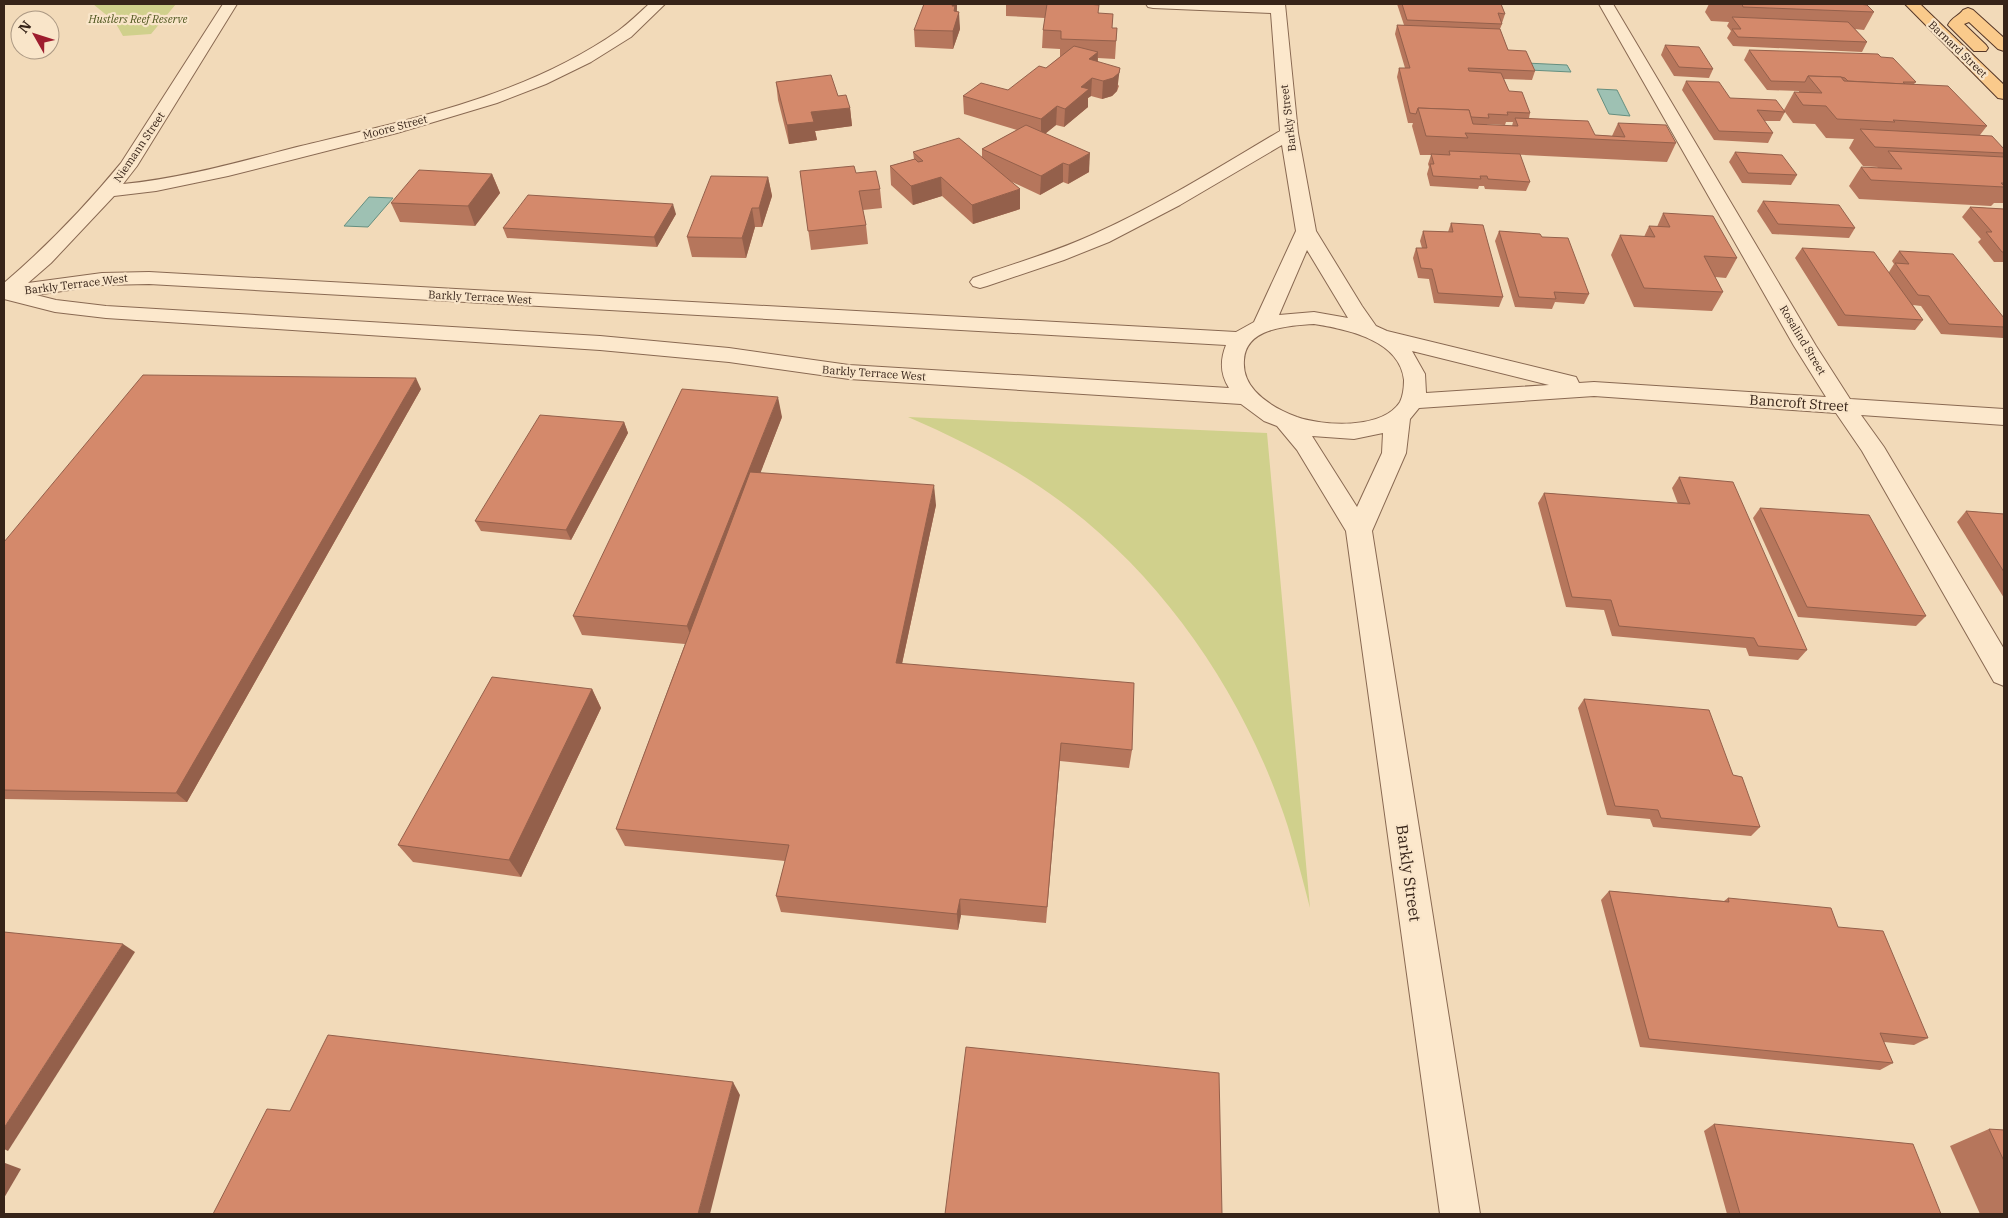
<svg xmlns="http://www.w3.org/2000/svg" width="2008" height="1218" viewBox="0 0 2008 1218" font-family="'IBM Plex Serif',serif">
	<style>
		.green { fill: #d0d08c }
		.water { fill: #9ec1b3; stroke: #658f80 }
		.lines { fill: none; stroke-linecap: round; stroke-linejoin: round }
		.minor-casing { stroke: #896952; stroke-width: 2 }
		.major-casing { stroke: #563728; stroke-width: 2 }
		.minor { fill: #fce8cc; fill-rule: evenodd }
		.major { fill: #faca8b; fill-rule: evenodd }
		.wall { fill: #b6765c; fill-rule: evenodd }
		.shaded-wall { fill: #94604b }
		.building { fill: #d4896b; stroke: #94604b }
		.labels { text-anchor: middle; dominant-baseline: central; stroke-width: 4.5; stroke-linejoin: round; paint-order: stroke }
		.far-park-label { font-size: 11px; font-style: italic; fill: #4e551e; stroke: #f9e5c9 }
		.far-street-label { font-size: 11px; fill: #372419; stroke: #f9e5c9 }
		.street-label { font-size: 14px; fill: #372419; stroke: #f9e5c9 }
		.near-street-label { font-size: 16px; fill: #372419; stroke: #f9e5c9 }
	</style>
	<rect width="100%" height="100%" fill="#f2dab9"/>
	<g class="green">
		<polygon points="93,4 176,4 151,34 123,36 115,22"/>
		<path d="M908,417l359,16 43,475c-7,-27 -14,-54 -22,-81 -41,-127 -121,-247 -228,-326 -47,-35 -99,-61 -152,-84z"/>
	</g>
	<g class="water">
		<polygon points="1526,63 1567,65 1571,72 1529,70"/>
		<polygon points="1597,89 1617,90 1630,116 1609,114"/>
		<polygon points="369,197 393,198 368,227 344,226"/>
	</g>
	<g class="lines">
		<defs>
			<path id="minor" d="M223,4h14l-100,162 -14,18c61,-6 119,-23 178,-38 108,-26 224,-50 317,-115 11,-8 21,-18 31,-27h16l-34,33 -40,25 -45,22 -49,19 -100,30 -169,43 -72,15 -42,5 -63,67 -23,20 74,-10 47,-1 1087,60 18,-10 42,-91 -14,-86 -102,60 -71,37 -45,18 -77,26 -7,2 -7,-2 -3,-4 3,-4c40,-14 82,-26 121,-44 65,-29 125,-67 186,-103l-9,-118 -118,-5 -5,-1 -2,-3h139l13,129 18,98 46,75 14,20 11,5 189,46 3,6 15,-1 232,15 -32,-51 -195,-342h14l203,342 34,53 154,10v16l-143,-10 23,32 120,202v37l-10,-4 -132,-231 -26,-38 -242,-17 -175,12 -9,11 -4,34 -34,78 108,683h-40l-94,-683 -49,-81 -20,-24 -13,-5 -23,-17 -392,-25 -120,-17 -129,-12 -494,-32 -51,-6 -51,-13v-16c42,-36 81,-76 117,-120zM1307,250l41,68 -34,-6 -35,3zM149,284l1077,61c-6,15 -6,29 3,43l-380,-23 -120,-17 -129,-12 -494,-30 -50,-6 -20,-5 66,-10zM1314,324c32,5 86,16 90,56 0,7 -1,16 -4,22 -18,28 -77,24 -103,15 -16,-6 -31,-14 -42,-26 -8,-9 -12,-19 -11,-31 2,-33 45,-34 70,-36zM1412,351l137,34 -123,8 -1,-19zM1383,433l-1,20 -25,54 -45,-71 42,3z"/>
			<g id="major">
				<polygon points="1905,4 1920,4 2004,85 2004,99 1998,98"/>
				<path d="M1968,8l5,2 31,28v13l-6,-2 -29,-27 -5,2 22,21 2,3 -2,3h-12l-26,-26c4,-8 11,-9 15,-15z"/>
			</g>
		</defs>
		<use href="#minor" class="minor-casing"/>
		<use href="#major" class="major-casing"/>
		<use href="#minor" class="minor"/>
		<use href="#major" class="major"/>
	</g>
	<g class="wall">
		<polygon points="1006,4 1087,4 1099,13 1112,28 1117,28 1115,59 1098,58 1098,62 1119,86 1117,91 1112,96 1102,99 1091,96 1088,98 1088,107 1064,127 1056,125 1045,134 1089,172 1068,184 1063,182 1040,195 1010,181 1020,189 1020,209 973,224 942,196 913,205 891,185 890,166 914,159 913,152 982,157 982,149 1017,130 964,114 963,96 1008,90 1046,68 1060,57 1060,49 1042,48 1043,30 1045,18 1006,16"/>
		<path d="M1397,4h104l4,10 -3,9h-1l1,1 -2,5 8,21 27,21 -3,9 -28,-1 5,12 21,22 -1,5 66,17 17,1 6,-13 58,20 -9,19 -204,-10 67,30 -4,9 -41,-2 -1,-3h-5l-1,3 -48,-3 -3,-12 2,-7 -1,-3 3,-9h-11l-8,-29 1,-3h-5l-11,-46 2,-9h6l-10,-34 2,-9h7zM1506,122h7l-1,4 -25,-1v-1l18,1z"/>
		<polygon points="1709,4 1858,4 1874,12 1864,30 1855,29 1867,42 1862,52 1733,46 1727,38 1731,31 1727,26 1729,22 1711,21 1705,12"/>
		<polygon points="957,9 957,11 960,29 953,49 915,47 914,30"/>
		<polygon points="1665,45 1713,69 1709,78 1674,76 1661,55"/>
		<polygon points="1749,50 1881,57 1916,82 1914,84 1987,126 1980,135 2004,149 2004,203 1994,203 1991,206 1859,199 1849,186 1861,167 1877,168 1878,167 1863,166 1849,148 1854,139 1826,138 1815,124 1793,123 1785,112 1780,121 1764,121 1773,133 1768,143 1714,140 1682,90 1686,81 1730,98 1784,110 1794,92 1799,92 1799,91 1767,90 1744,60"/>
		<polygon points="776,82 838,96 850,108 852,126 815,131 817,140 789,144 778,100"/>
		<polygon points="1735,152 1797,175 1791,185 1742,183 1729,162"/>
		<polygon points="800,171 856,173 880,189 882,208 863,210 866,225 868,244 811,250"/>
		<polygon points="492,174 500,193 475,226 400,222 391,203"/>
		<polygon points="768,177 772,196 762,227 755,227 746,258 692,257 687,237"/>
		<polygon points="1763,201 1855,228 1849,238 1772,234 1757,211"/>
		<polygon points="1970,207 2004,209 2004,262 1994,262 1978,242 1981,239 1962,217"/>
		<polygon points="1663,213 1737,258 1726,278 1715,277 1723,292 1712,311 1634,307 1611,255 1620,235 1644,237 1649,226 1657,227"/>
		<polygon points="676,214 657,247 507,238 503,228"/>
		<polygon points="1451,223 1503,297 1499,307 1434,303 1429,279 1418,278 1413,258 1416,248 1422,248 1420,241 1423,231 1448,232"/>
		<polygon points="1499,231 1542,237 1589,294 1584,304 1555,302 1552,309 1515,307 1495,241"/>
		<polygon points="1802,248 1889,272 1894,264 1892,261 1899,251 2004,318 2004,336 2003,338 1941,334 1921,306 1913,305 1923,320 1915,330 1838,326 1795,258"/>
		<polygon points="421,389 187,802 4,799 4,542"/>
		<polygon points="782,417 760,473 936,505 902,664 1132,750 1129,768 1060,761 1046,923 961,915 958,930 781,912 776,896 785,861 625,846 616,829 685,644 582,635 573,616"/>
		<polygon points="624,422 628,433 571,540 481,531 475,521"/>
		<polygon points="1679,477 1807,650 1798,660 1749,656 1746,648 1612,636 1604,610 1566,607 1538,503 1544,493 1678,504 1672,488"/>
		<polygon points="1760,508 1926,616 1916,626 1798,617 1753,518"/>
		<polygon points="1966,511 2004,514 2004,598 1957,522"/>
		<polygon points="592,689 601,708 521,877 413,862 398,845"/>
		<polygon points="1584,699 1733,775 1760,827 1751,836 1653,827 1650,819 1607,815 1578,708"/>
		<polygon points="1609,891 1724,901 1728,898 1838,927 1928,1038 1914,1045 1884,1042 1893,1063 1880,1070 1640,1047 1601,900"/>
		<polygon points="1714,1124 1941,1214 1727,1214 1704,1131"/>
		<polygon points="1989,1129 2004,1130 2004,1214 1980,1214 1950,1146"/>
	</g>
	<g class="shaded-wall">
		<polygon points="953,4 957,4 957,9 956,15 959,12 960,29 953,49 952,6"/>
		<polygon points="1098,52 1097,70 1089,59"/>
		<polygon points="1120,68 1117,91 1112,96 1102,99 1103,81"/>
		<polygon points="1092,78 1091,96 1088,98 1088,107 1064,127 1065,109 1081,87"/>
		<polygon points="1057,106 1056,125 1041,137 1041,119"/>
		<polygon points="850,108 852,126 815,131 817,140 789,144 787,125 811,112"/>
		<polygon points="1090,153 1089,172 1068,184 1069,165"/>
		<polygon points="1063,163 1063,182 1040,195 1041,176"/>
		<polygon points="492,174 500,193 475,226 468,206"/>
		<polygon points="768,177 772,196 762,227 759,208"/>
		<polygon points="941,177 942,196 913,205 911,186"/>
		<polygon points="1020,189 1020,209 973,224 972,205"/>
		<polygon points="673,204 676,214 657,247 654,237"/>
		<polygon points="752,208 755,227 746,258 742,238"/>
		<polygon points="416,378 421,389 187,802 176,793"/>
		<polygon points="778,397 782,417 694,645 687,626"/>
		<polygon points="624,422 628,433 571,540 566,530"/>
		<polygon points="934,485 936,505 898,682 896,663"/>
		<polygon points="592,689 601,708 521,877 509,860"/>
		<polygon points="960,899 961,915 958,930 957,914"/>
		<polygon points="123,944 135,952 8,1151 4,1149 4,1128"/>
		<polygon points="733,1082 740,1095 710,1214 698,1214"/>
		<polygon points="5,1163 21,1169 4,1198 4,1166"/>
	</g>
	<g class="building">
		<polygon points="924,4 953,4 952,6 955,6 954,11 959,12 953,31 914,30"/>
		<polygon points="1047,4 1087,4 1099,5 1098,13 1113,14 1112,28 1117,28 1116,41 1061,39 1061,31 1043,30"/>
		<polygon points="1402,4 1501,4 1505,14 1498,13 1502,24 1407,20"/>
		<polygon points="1725,4 1858,4 1867,5 1874,12 1743,7 1742,4"/>
		<polygon points="1732,17 1848,22 1867,42 1738,37 1732,29 1741,29"/>
		<polygon points="1397,25 1500,29 1508,50 1526,51 1535,71 1468,68 1469,71 1501,73 1509,91 1522,92 1530,113 1507,112 1508,115 1488,114 1489,118 1471,117 1469,110 1418,108 1416,114 1410,113 1399,68 1410,68"/>
		<polygon points="1665,45 1699,47 1713,69 1679,67"/>
		<polygon points="1074,46 1098,52 1089,59 1120,68 1119,73 1113,78 1103,81 1092,78 1081,87 1089,89 1065,109 1057,106 1041,119 963,96 981,83 1008,90 1039,66 1046,68"/>
		<polygon points="1749,50 1878,54 1881,57 1893,58 1916,82 1903,82 1905,84 1848,81 1845,78 1841,77 1808,76 1805,82 1771,81"/>
		<polygon points="831,75 838,96 846,95 850,108 811,112 814,122 787,125 776,82"/>
		<polygon points="1808,76 1841,77 1844,81 1948,86 1987,126 1893,120 1895,122 1837,119 1826,106 1803,105 1794,92 1822,93"/>
		<polygon points="1686,81 1719,82 1730,98 1776,100 1785,112 1757,110 1773,133 1719,131"/>
		<polygon points="1418,108 1469,110 1473,124 1518,126 1515,118 1588,121 1595,135 1625,137 1618,123 1666,125 1676,143 1465,133 1468,138 1426,136"/>
		<polygon points="1026,125 1090,153 1069,165 1063,163 1041,176 982,149"/>
		<polygon points="1860,129 1992,136 2004,149 2004,153 1875,147"/>
		<polygon points="959,138 1020,189 972,205 941,177 911,186 890,166 915,159 918,162 923,161 913,152"/>
		<polygon points="1449,151 1520,154 1530,182 1488,179 1487,176 1480,176 1481,179 1433,176 1430,164 1434,164 1431,154 1450,155"/>
		<polygon points="1888,151 2004,157 2004,183 2001,183 2004,186 2004,187 1871,180 1861,167 1902,169"/>
		<polygon points="1735,152 1782,155 1797,175 1748,173"/>
		<polygon points="854,166 856,173 876,171 880,189 859,191 866,225 808,231 800,171"/>
		<polygon points="419,170 492,174 468,206 391,203"/>
		<polygon points="711,176 768,177 759,208 752,208 742,238 687,237"/>
		<polygon points="528,195 673,204 654,237 503,228"/>
		<polygon points="1763,201 1839,205 1855,228 1778,224"/>
		<polygon points="1970,207 2004,209 2004,252 2002,252 1986,232 1992,232"/>
		<polygon points="1663,213 1713,216 1737,258 1704,256 1723,292 1644,288 1620,235 1655,237 1649,226 1670,227"/>
		<polygon points="1451,223 1483,225 1503,297 1438,293 1432,269 1421,268 1416,248 1427,248 1423,231 1453,232"/>
		<polygon points="1499,231 1540,234 1542,237 1568,238 1589,294 1554,292 1556,299 1519,297"/>
		<polygon points="1802,248 1874,252 1923,320 1845,315"/>
		<polygon points="1899,251 1953,254 2004,318 2004,327 1949,324 1929,296 1918,295 1895,263 1909,264"/>
		<polygon points="143,375 416,378 176,793 4,790 4,542"/>
		<polygon points="682,389 778,397 687,626 573,616"/>
		<polygon points="540,415 624,422 566,530 475,521"/>
		<polygon points="750,472 934,485 896,663 1134,683 1132,750 1061,743 1047,907 960,899 957,914 776,896 789,845 616,829"/>
		<polygon points="1679,477 1733,482 1807,650 1758,646 1754,638 1619,626 1611,600 1572,597 1544,493 1690,504"/>
		<polygon points="1760,508 1869,515 1926,616 1807,607"/>
		<polygon points="1966,511 2004,514 2004,572"/>
		<polygon points="492,677 592,689 509,860 398,845"/>
		<polygon points="1584,699 1709,710 1733,775 1742,777 1760,827 1661,818 1658,810 1615,806"/>
		<polygon points="1609,891 1729,902 1728,898 1831,908 1838,927 1883,931 1928,1038 1880,1033 1893,1063 1649,1039"/>
		<polygon points="4,932 123,944 4,1128"/>
		<polygon points="328,1035 733,1082 698,1214 213,1214 267,1109 290,1111"/>
		<polygon points="966,1047 1219,1073 1222,1214 945,1214"/>
		<polygon points="1714,1124 1913,1144 1941,1214 1740,1214"/>
		<polygon points="1989,1129 2004,1130 2004,1161"/>
	</g>
	<g class="labels">
		<g class="far-park-label">
			<text x="138" y="19">Hustlers Reef Reserve</text>
		</g>
		<g class="far-street-label">
			<text transform="translate(1958 49) rotate(44)">Barnard Street</text>
			<text transform="translate(1288 118) rotate(-97)">Barkly Street</text>
			<text transform="translate(395 127) rotate(-15)">Moore Street</text>
			<text transform="translate(139 147) rotate(-56)">Niemann Street</text>
			<text transform="translate(76 284) rotate(-7)">Barkly Terrace West</text>
			<text transform="translate(480 297) rotate(3)">Barkly Terrace West</text>
			<text transform="translate(1803 340) rotate(59)">Rosalind Street</text>
			<text transform="translate(874 373) rotate(4)">Barkly Terrace West</text>
		</g>
		<g class="street-label">
			<text transform="translate(1799 403) rotate(4)">Bancroft Street</text>
		</g>
		<g class="near-street-label">
			<text transform="translate(1409 873) rotate(82)">Barkly Street</text>
		</g>
	</g>
	<rect width="2008" height="1218" fill="none" stroke="#372419" stroke-width="10"/>
	<g transform="translate(35 35) rotate(309)"><circle r="24" fill="#f9e5c9" stroke="#ab9883"/>
	<path d="M0-4L9 19L0 12L-9 19Z" fill="#9e1d2e"/>
	<text y="-8" font-size="14" font-weight="bold" text-anchor="middle" fill="#372419">N</text>
	</g>
</svg>
